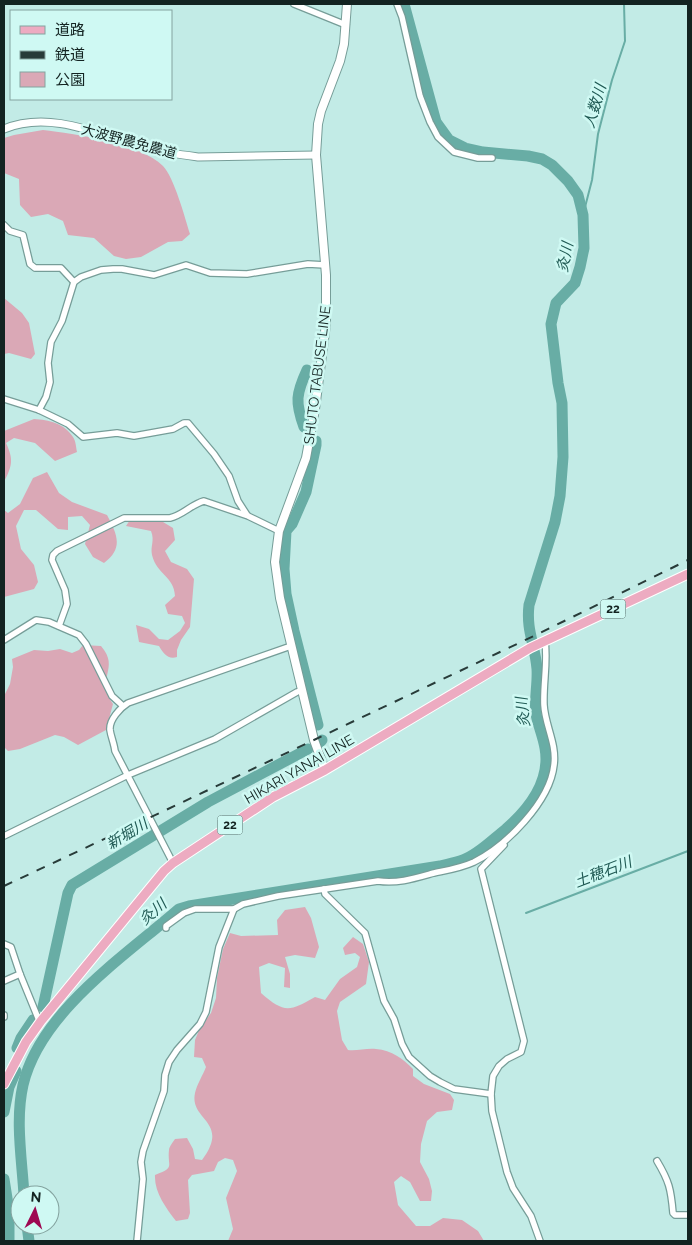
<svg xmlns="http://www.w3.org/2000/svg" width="692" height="1245" viewBox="0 0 692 1245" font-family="Raleway,'Noto Sans JP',sans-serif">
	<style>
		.green { fill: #daa8b6 }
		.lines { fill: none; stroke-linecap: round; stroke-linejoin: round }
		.stream { stroke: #68ada5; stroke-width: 2 }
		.river { stroke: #68ada5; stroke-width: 11 }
		.minor-casing { stroke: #769d98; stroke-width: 8 }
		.tertiary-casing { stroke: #769d98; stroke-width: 9 }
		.secondary-casing { stroke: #769d98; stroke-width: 10 }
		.primary-casing { stroke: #fff; stroke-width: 11 }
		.minor { stroke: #fff; stroke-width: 5.5 }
		.tertiary { stroke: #fff; stroke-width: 7 }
		.secondary { stroke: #fff; stroke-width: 8 }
		.primary { stroke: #edabc1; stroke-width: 9 }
		.rail { stroke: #283b39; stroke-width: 2; stroke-dasharray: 9 9; stroke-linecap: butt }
		.labels { text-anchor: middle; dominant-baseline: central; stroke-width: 5; stroke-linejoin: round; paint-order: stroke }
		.shield { fill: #cff9f3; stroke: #4b6360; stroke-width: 1 }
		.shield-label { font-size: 12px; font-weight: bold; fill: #132321 }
		.street-label { font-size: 14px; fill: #132321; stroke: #cff9f3 }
		.water-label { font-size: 15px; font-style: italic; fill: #205a54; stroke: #cff9f3 }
	</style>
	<rect width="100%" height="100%" fill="#c2ebe6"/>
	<g class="green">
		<path d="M43,130c32,4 97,13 120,36 11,11 22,52 27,68l-8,7 -14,1 -27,15 -15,2 -12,-3 -20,-18 -26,-3 -5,-14 -15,-7 -17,3 -11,-12 -1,-26 -15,-6v-35l10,-3z"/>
		<polygon points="4,298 22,313 29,323 35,354 31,359 9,353 4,354"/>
		<path d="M34,419c15,1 30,4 39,18 3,4 3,11 4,15l-22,9 -20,-18 -21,-5 -8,5c8,17 6,23 -2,39v-51z"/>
		<path d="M47,472l12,21 13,9 35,13c10,19 17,33 -3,48l-11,-6 -8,-13 5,-19 -8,-9 -14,1v13l-10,-1 -22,-19h-12l-8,16 5,23 13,16 4,17 -4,7 -30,8v-87l4,3 12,-9 13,-26z"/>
		<path d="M130,520l33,2 10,6 2,12 -10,11 6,11 16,7 7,10 -4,48 -9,13 -4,10v7c-9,3 -14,-4 -18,-11l-20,-4 -3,-17 13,4 10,10 9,1 12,-9 5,-8 -3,-7 -14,-2 -3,-9 10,-9c-1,-20 -18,-21 -23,-41 -2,-9 3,-14 -1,-24l-25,-5z"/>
		<path d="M83,645l18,1c20,23 -7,32 12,58l-7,26 -28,15 -14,-8 -9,-2 -35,14 -12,2 -4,-4v-51l6,-12 3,-17 -1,-8 22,-9 14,1 12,-2 12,4 7,-3z"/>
		<path d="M305,907l6,11 8,29 -4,11 -20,-3 -10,2 5,17v14l-6,-1 1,-19 -16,-5 -10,4 2,26c23,20 28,19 54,4l10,3 15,-21 17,-12 3,-10 -5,-4 -10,2 -2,-7 10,-11 10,7 6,18 -3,22 -26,18 -3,9 5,29 6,10c9,1 19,-2 28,-1 16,1 27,10 37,20v7l11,8 26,10 4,6 -2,10 -15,2 -10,9 -6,23 -1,18 9,17 3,12 -1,10h-11l-10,-19 -9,-6 -7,6 4,23 18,21h14l13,-8 19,2 16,11 6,10h-256l5,-12 -7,-31 11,-27 -4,-11 -8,-2 -7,4 -4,9 -22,4 -4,5 2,33 -2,6 -12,2c-10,-13 -22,-29 -21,-46 21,-8 12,-8 14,-25 0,-3 4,-8 6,-11l12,-1 6,11 2,10 7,1c29,-39 -13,-39 -7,-67 2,-9 8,-18 11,-26l-4,-9 -8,-1 1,-17 5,-12 11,-15 5,-15 1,-20 6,-29 7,-16 11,3 37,-1 -1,-15 8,-10z"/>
	</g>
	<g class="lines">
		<g class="stream">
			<polyline points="583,215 592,180 598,134 612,80 625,41 624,4"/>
			<polyline points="526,913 688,851"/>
		</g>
		<g class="river">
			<path d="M304,427c-9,-25 -8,-33 3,-57"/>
			<polyline points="316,441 316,445 306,492 292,524 286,531 284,569 286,594 294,631 318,725"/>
			<polyline points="320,742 322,740"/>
			<polyline points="43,1007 68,893 72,885 208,802 308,749"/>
			<polyline points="17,1048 21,1038 33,1020"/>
			<polyline points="4,1112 9,1087 16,1071"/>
			<polyline points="4,1179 9,1211 9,1241"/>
			<path d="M24,1195c-2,-35 -9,-75 -1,-110 17,-73 102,-129 156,-176l10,-3 251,-40c8,-2 15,-3 23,-6 16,-6 29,-20 43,-31 24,-21 45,-48 39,-81 -2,-12 -7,-23 -9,-34 -2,-14 2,-30 1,-45 -2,-25 -11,-38 -8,-64l26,-83 5,-26 3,-39 -1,-54 -4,-20 -7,-59 5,-21 19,-20 5,-16 4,-19 -1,-33 -5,-20 -10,-14 -16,-16 -10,-6 -14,-3 -45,-4 -18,-4 -16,-8 -13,-18 -32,-118"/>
			<polyline points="27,1225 29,1241"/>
		</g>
		<defs>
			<g id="minor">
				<polyline points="294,4 346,25"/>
				<polyline points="397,4 402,17 420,96 430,122 438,137 454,152 478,158 492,158"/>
				<polyline points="4,225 10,231 23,235 30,264 35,268 61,268 74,282"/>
				<polyline points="4,399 39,410 68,424 83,437 117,433 134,436 173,429 184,423 188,423 214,454 229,476 238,501 247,515"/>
				<polyline points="39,410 46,397 50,382 48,363 51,342 62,321 74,282 81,277 101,270 113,269 122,269 154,275 186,265 210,273 247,274 308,264 325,265"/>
				<path d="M59,626l8,-22 -2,-14 -13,-30 1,-5 4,-4 67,-33h46c13,-3 22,-14 34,-17l44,15 31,15"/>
				<polyline points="4,640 36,620 49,622 79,635 86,644 112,696 123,706"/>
				<polyline points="4,836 128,775 215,739 297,692 302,690"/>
				<polyline points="504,845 481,869 524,1041 521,1052 507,1059 499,1066 493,1076 491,1094 492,1111 507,1172 513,1188 531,1216 540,1241"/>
				<path d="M173,863l-58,-112c-1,-8 -4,-14 -5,-21 -1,-10 10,-22 18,-27l163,-57"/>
				<polyline points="324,889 325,894 365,933 384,1001 394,1019 402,1044 409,1057 430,1076 440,1082 454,1089 491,1094"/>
				<path d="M166,928v-2l18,-13 11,-4h39l9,-5 35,-8 100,-15c20,3 38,-3 56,-8 14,-3 27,-5 40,-11 32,-16 76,-60 80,-97 3,-21 -9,-40 -10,-60 -1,-21 4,-43 1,-64"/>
				<polyline points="4,944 11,947 20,974 38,1018 41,1021"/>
				<polyline points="4,981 20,974"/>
				<polyline points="4,1015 4,1017"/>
				<path d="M657,1161c12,20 14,28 16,52l2,2h13"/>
				<polyline points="137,1241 143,1179 141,1162 143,1151 164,1091 165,1075 169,1062 177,1050 200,1024 206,1012 219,947 234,909"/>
			</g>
			<path id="tertiary" d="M4,129c48,-20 100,8 146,20 16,4 33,6 49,8l117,-2"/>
			<polyline id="secondary" points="325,770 314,740 280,598 275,562 279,531 306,458 315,409 326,324 326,275 316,155 318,124 321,111 340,61 344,44 347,4"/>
			<polyline id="primary" points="4,1084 26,1042 41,1021 164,871 173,863 273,797 325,770 530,648 688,574"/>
		</defs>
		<use href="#minor" class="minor-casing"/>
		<use href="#tertiary" class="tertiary-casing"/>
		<use href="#secondary" class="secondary-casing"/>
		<use href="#primary" class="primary-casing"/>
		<use href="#minor" class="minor"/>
		<use href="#tertiary" class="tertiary"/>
		<use href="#secondary" class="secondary"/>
		<use href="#primary" class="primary"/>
		<polyline class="rail" points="4,886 149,818 538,634 688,560"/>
	</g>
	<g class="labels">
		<g class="shield">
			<rect x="600.5" y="599.5" width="25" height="19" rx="4"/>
			<rect x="217.5" y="815.5" width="25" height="19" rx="4"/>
		</g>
		<g class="shield-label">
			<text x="613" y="609">22</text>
			<text x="230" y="825">22</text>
		</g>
		<g class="street-label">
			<text transform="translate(129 141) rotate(15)">大波野農免農道</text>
			<text transform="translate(317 375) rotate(-83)">SHUTO TABUSE LINE</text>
			<text transform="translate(299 769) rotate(-30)">HIKARI YANAI LINE</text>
		</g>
		<g class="water-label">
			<text transform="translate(595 106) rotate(-74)">人数川</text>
			<text transform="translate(565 257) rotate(-79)">灸川</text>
			<text transform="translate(523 712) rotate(-96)">灸川</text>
			<text transform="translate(127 834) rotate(-31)">新堀川</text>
			<text transform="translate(603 872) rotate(-21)">土穂石川</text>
			<text transform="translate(153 912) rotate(-41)">灸川</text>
		</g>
	</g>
	<rect width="692" height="1245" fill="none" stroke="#132321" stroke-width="10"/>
	<rect x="10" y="10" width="162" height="90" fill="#cff9f3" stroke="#84a39f"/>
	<rect x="20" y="26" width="25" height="8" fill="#edabc1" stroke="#84a39f"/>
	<text x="55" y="35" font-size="15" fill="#132321">道路</text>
	<rect x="20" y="51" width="25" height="8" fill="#283b39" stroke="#84a39f"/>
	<text x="55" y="60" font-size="15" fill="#132321">鉄道</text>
	<rect x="20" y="72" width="25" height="15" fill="#daa8b6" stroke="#84a39f"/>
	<text x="55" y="85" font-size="15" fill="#132321">公園</text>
	<g transform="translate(35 1210) rotate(5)"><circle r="24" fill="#cff9f3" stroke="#84a39f"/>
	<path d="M0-4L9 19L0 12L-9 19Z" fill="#9e0852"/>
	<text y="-8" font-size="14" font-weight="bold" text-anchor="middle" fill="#132321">N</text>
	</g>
</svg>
